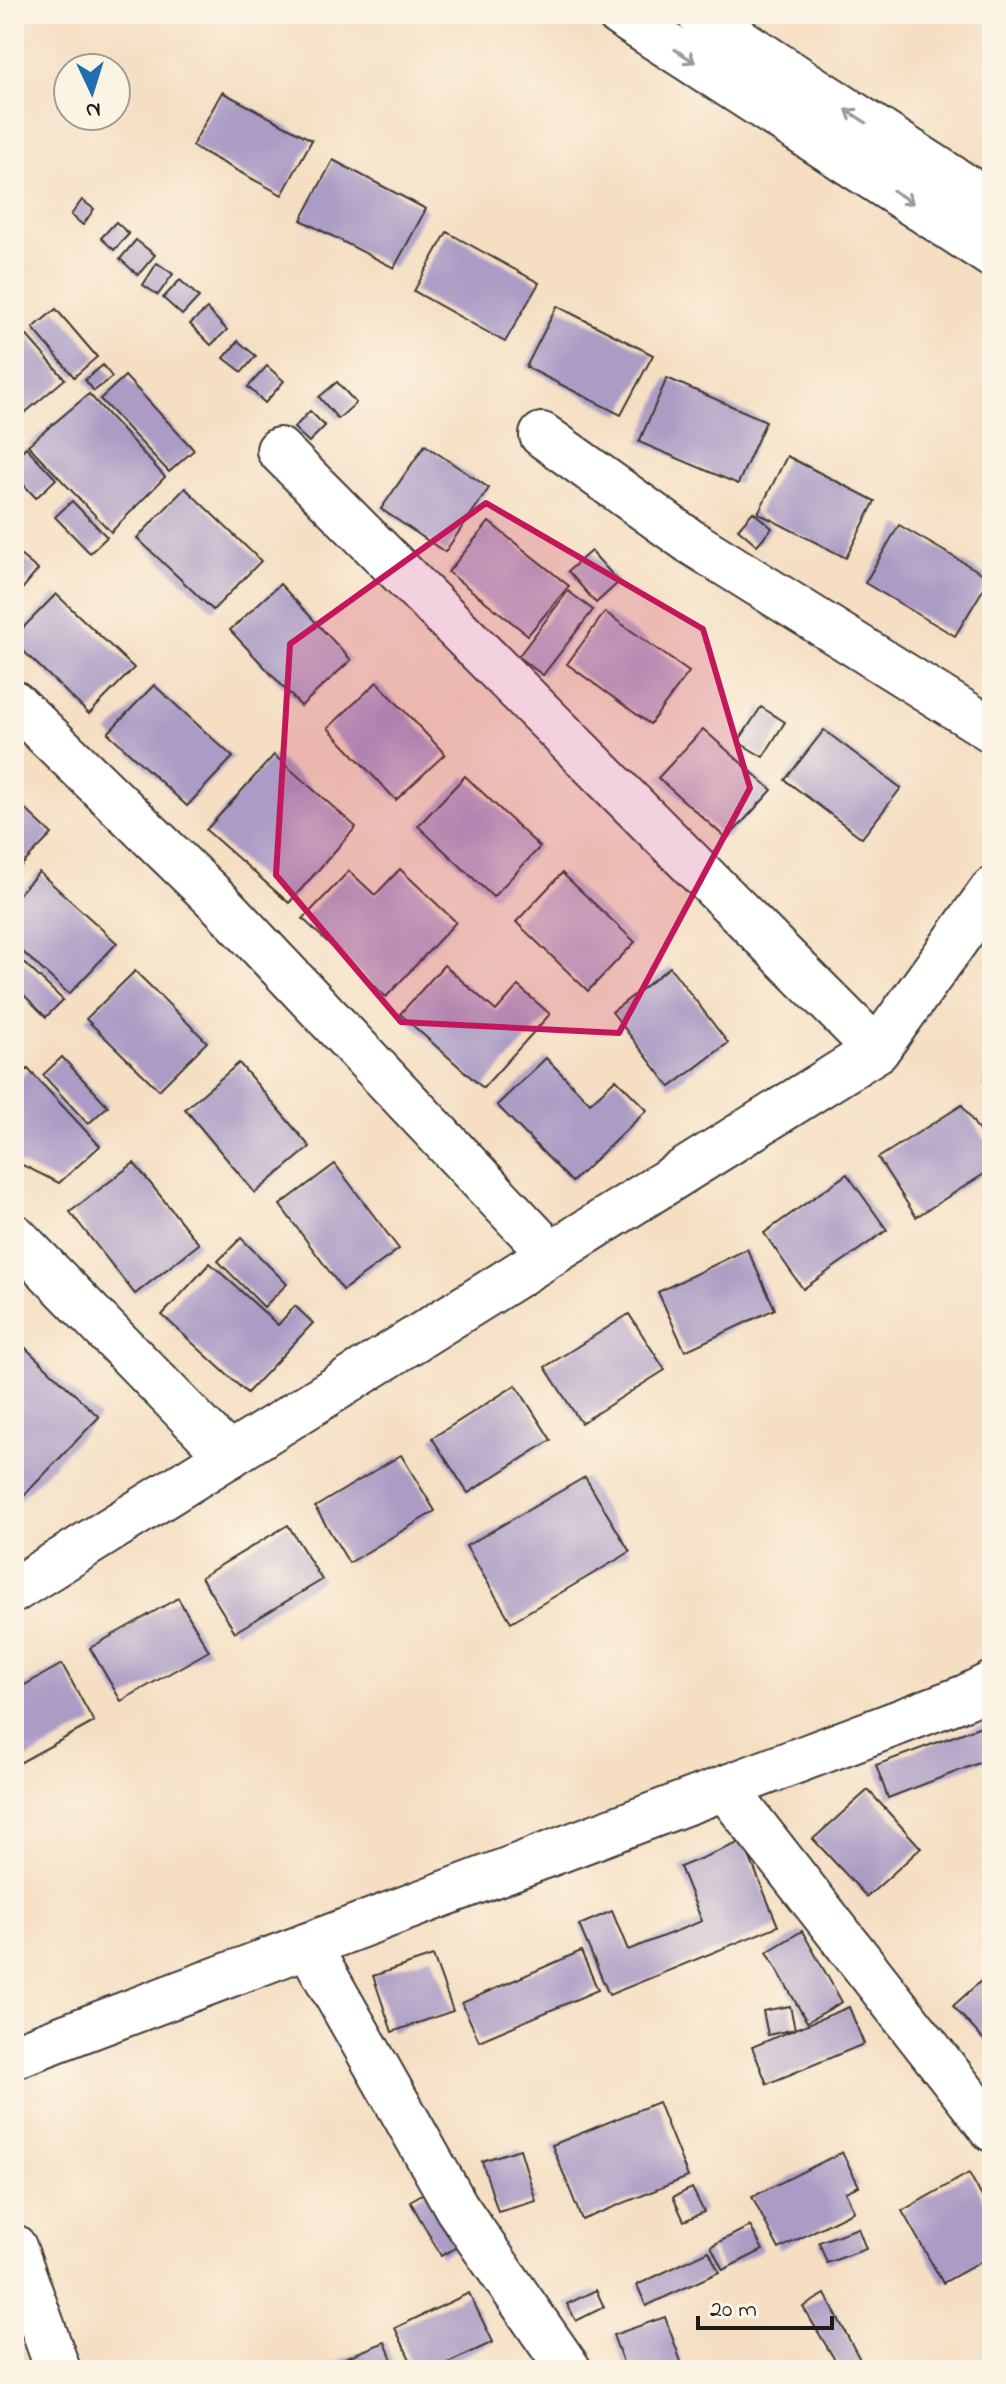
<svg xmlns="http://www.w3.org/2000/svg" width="1006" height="2384" viewBox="0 0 1006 2384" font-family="'Indie Flower',sans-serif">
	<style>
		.building { fill: #ac9cc5 }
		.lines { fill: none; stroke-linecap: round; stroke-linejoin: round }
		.minor-casing { stroke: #3d3935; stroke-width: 48 }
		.major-casing { stroke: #3d3935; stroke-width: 48 }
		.minor { stroke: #fff; stroke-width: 44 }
		.major { stroke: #fff; stroke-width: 44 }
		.oneway { stroke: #999 }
		.marked { fill: #c2185b; fill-opacity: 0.2; stroke: #c2185b; stroke-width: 6; stroke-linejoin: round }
	</style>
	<rect width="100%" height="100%" fill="#fcf5e5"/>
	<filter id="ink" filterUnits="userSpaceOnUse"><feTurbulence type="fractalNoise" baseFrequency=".0125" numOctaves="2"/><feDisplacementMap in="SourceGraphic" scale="16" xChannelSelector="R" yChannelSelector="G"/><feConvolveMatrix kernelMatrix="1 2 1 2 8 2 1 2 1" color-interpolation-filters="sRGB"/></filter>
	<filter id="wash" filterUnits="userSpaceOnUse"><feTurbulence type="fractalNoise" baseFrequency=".006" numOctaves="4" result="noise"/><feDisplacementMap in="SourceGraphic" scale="32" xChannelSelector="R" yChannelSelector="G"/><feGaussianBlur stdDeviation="1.8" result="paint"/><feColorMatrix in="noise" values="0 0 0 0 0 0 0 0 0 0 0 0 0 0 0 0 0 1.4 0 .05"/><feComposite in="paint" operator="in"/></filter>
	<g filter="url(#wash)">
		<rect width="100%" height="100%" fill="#f5dec2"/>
		<g id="blocks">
			<g class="building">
				<polygon points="222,92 312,140 282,195 192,146"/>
				<polygon points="333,160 426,209 394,268 301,220"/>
				<polygon points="82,200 94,209 83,225 71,215"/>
				<polygon points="116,222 129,234 114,250 101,238"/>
				<polygon points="447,232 539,283 505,342 414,291"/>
				<polygon points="136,240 155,255 138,275 120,259"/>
				<polygon points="157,263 173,274 158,295 143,285"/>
				<polygon points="180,280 199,297 182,315 163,298"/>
				<polygon points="557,306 653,355 621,415 526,367"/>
				<polygon points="56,309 97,357 74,377 33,328"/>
				<polygon points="207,309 227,330 211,345 190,324"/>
				<polygon points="14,321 65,379 14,422"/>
				<polygon points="238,341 256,356 242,372 224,358"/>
				<polygon points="103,365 112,377 94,391 85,380"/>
				<polygon points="267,366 284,381 265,403 248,387"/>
				<polygon points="125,376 194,450 169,472 100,399"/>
				<polygon points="667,378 766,421 738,484 639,442"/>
				<polygon points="337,382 356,403 338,419 319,397"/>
				<polygon points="89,394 165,477 111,532 28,445"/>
				<polygon points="310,411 325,426 309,442 294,428"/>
				<polygon points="425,445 489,488 445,552 381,509"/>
				<polygon points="26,447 56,479 36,498 14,474 14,459"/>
				<polygon points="787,456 875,501 846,558 758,513"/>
				<polygon points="185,488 261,561 213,610 137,538"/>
				<polygon points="72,501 107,537 90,553 55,517"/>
				<polygon points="753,512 772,528 757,545 738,529"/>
				<polygon points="489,522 569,586 528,635 448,572"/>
				<polygon points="899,525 990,578 955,636 865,583"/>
				<polygon points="14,550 38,570 14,599"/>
				<polygon points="591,551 619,582 596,603 568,571"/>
				<polygon points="280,584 351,660 301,706 230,630"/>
				<polygon points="568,591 593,610 543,675 518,657"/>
				<polygon points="56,594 134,668 89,714 14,642 14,637"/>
				<polygon points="605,612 689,672 650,724 567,664"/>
				<polygon points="377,682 445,754 396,800 328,728"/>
				<polygon points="154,685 233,757 187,806 108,733"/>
				<polygon points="761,707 785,722 763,757 738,742"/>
				<polygon points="703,729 772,790 727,839 658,778"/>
				<polygon points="824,730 901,788 862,838 785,780"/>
				<polygon points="274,755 356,827 289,903 206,830"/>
				<polygon points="465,776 540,847 493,897 418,826"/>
				<polygon points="21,805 52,834 14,873 14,813"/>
				<polygon points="400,869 456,922 386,997 303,919 349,871 375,895"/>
				<polygon points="39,872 117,943 69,994 14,944 14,899"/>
				<polygon points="562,873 635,942 588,991 516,922"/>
				<polygon points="14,953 63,1000 46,1017 14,985"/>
				<polygon points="444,965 496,1011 518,986 550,1014 483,1088 400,1014"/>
				<polygon points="670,967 728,1043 670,1087 612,1012"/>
				<polygon points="135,971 207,1042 159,1090 86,1019"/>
				<polygon points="62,1057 108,1106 88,1124 43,1075"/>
				<polygon points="546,1058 590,1103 616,1079 647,1110 572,1182 497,1105"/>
				<polygon points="239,1063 310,1147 255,1193 185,1109"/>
				<polygon points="28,1069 100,1146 59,1183 14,1161 14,1083"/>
				<polygon points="992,1076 992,1096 984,1079"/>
				<polygon points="962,1105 992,1151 992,1169 916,1217 878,1158"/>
				<polygon points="134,1163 199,1244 135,1294 70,1212"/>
				<polygon points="335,1164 399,1249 343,1290 280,1205"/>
				<polygon points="847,1174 887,1230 803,1289 764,1233"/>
				<polygon points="241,1238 287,1284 264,1307 218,1261"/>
				<polygon points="747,1249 775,1309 685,1351 658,1292"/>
				<polygon points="210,1263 278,1325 295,1306 313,1323 247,1393 162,1315"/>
				<polygon points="629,1314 665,1370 581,1423 545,1367"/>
				<polygon points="16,1339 99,1417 14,1506 14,1341"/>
				<polygon points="516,1385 551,1440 468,1493 432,1438"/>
				<polygon points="401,1455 435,1511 349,1563 315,1507"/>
				<polygon points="585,1477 630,1552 511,1622 466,1546"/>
				<polygon points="288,1525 322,1580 235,1632 201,1577"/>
				<polygon points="178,1598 209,1651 121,1701 90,1648"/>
				<polygon points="62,1664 94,1722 14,1766 14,1691"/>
				<polygon points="992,1722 992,1758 888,1798 876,1765"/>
				<polygon points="868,1790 921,1848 867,1897 813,1839"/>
				<polygon points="743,1841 778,1926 609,1995 579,1925 612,1911 628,1950 702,1921 680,1867"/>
				<polygon points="802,1931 842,2002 807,2022 767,1952"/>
				<polygon points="581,1951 598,1990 479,2041 462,2003"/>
				<polygon points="433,1956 453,2011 392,2032 373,1976"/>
				<polygon points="992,1971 992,2049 953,2006"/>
				<polygon points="790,2006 795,2029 768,2035 763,2011"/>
				<polygon points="849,2007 864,2044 767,2084 752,2047"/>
				<polygon points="658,2102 688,2177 582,2220 552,2145"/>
				<polygon points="520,2149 536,2201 498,2212 482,2161"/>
				<polygon points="842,2152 859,2186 845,2192 854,2211 779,2249 752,2197"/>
				<polygon points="969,2173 992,2215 992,2256 943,2283 902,2211"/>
				<polygon points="692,2188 704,2212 684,2221 673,2197"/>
				<polygon points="431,2189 463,2244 441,2256 410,2201"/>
				<polygon points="750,2226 763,2250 723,2270 711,2246"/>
				<polygon points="858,2228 866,2249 827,2263 819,2242"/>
				<polygon points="709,2251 719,2272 646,2306 637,2285"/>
				<polygon points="596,2290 604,2307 576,2321 567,2304"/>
				<polygon points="469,2293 493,2342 433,2370 415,2370 395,2328"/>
				<polygon points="825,2294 864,2367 858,2370 841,2370 803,2307"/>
				<polygon points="665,2317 684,2370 626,2370 613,2335"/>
				<polygon points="385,2342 396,2370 315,2370"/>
			</g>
		</g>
	</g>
	<g filter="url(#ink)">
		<use href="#blocks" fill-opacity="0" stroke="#3d3935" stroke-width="2"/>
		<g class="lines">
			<defs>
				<g id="minor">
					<polyline points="542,435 691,542 992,730"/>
					<polyline points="279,450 877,1050"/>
					<polyline points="14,703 220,903 551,1254"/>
					<polyline points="14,1236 229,1456"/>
					<polyline points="14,1590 877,1050 992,890"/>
					<polyline points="725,1788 992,2129"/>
					<polyline points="308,1945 457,2208 569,2370"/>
					<polyline points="14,2056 966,1697 992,1684"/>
					<polyline points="14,2247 58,2370"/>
				</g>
				<g id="major">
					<polyline points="619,14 992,255"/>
					<polyline points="699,14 992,204"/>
				</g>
			</defs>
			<use href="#minor" class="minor-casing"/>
			<use href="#major" class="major-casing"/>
			<use href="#minor" class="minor"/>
			<use href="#major" class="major"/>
		</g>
		<defs><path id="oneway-shaft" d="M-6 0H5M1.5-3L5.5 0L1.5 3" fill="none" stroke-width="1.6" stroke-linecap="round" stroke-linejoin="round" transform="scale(2)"/></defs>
		<g class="oneway">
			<use href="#oneway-shaft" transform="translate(685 56) rotate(33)"/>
			<use href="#oneway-shaft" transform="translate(856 116) rotate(-147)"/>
			<use href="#oneway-shaft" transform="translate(903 197) rotate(33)"/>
		</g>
	</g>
	<path class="marked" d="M486,503l217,126 47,159 -131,245 -218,-11 -125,-147 14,-231z"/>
	<rect width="1006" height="2384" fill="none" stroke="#fcf5e5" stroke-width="48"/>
	<g transform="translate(92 92) rotate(176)"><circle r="38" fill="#fcf5e5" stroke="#a29e95" stroke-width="2"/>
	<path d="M0-6L14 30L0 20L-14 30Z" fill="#1f6fb2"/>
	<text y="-12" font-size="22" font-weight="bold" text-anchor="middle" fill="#1c1c1c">N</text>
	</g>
	<path d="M698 2316v12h134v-12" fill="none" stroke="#1c1c1c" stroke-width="4"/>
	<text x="710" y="2316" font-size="24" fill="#1c1c1c" stroke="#fcf5e5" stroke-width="6" paint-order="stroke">20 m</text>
</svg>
